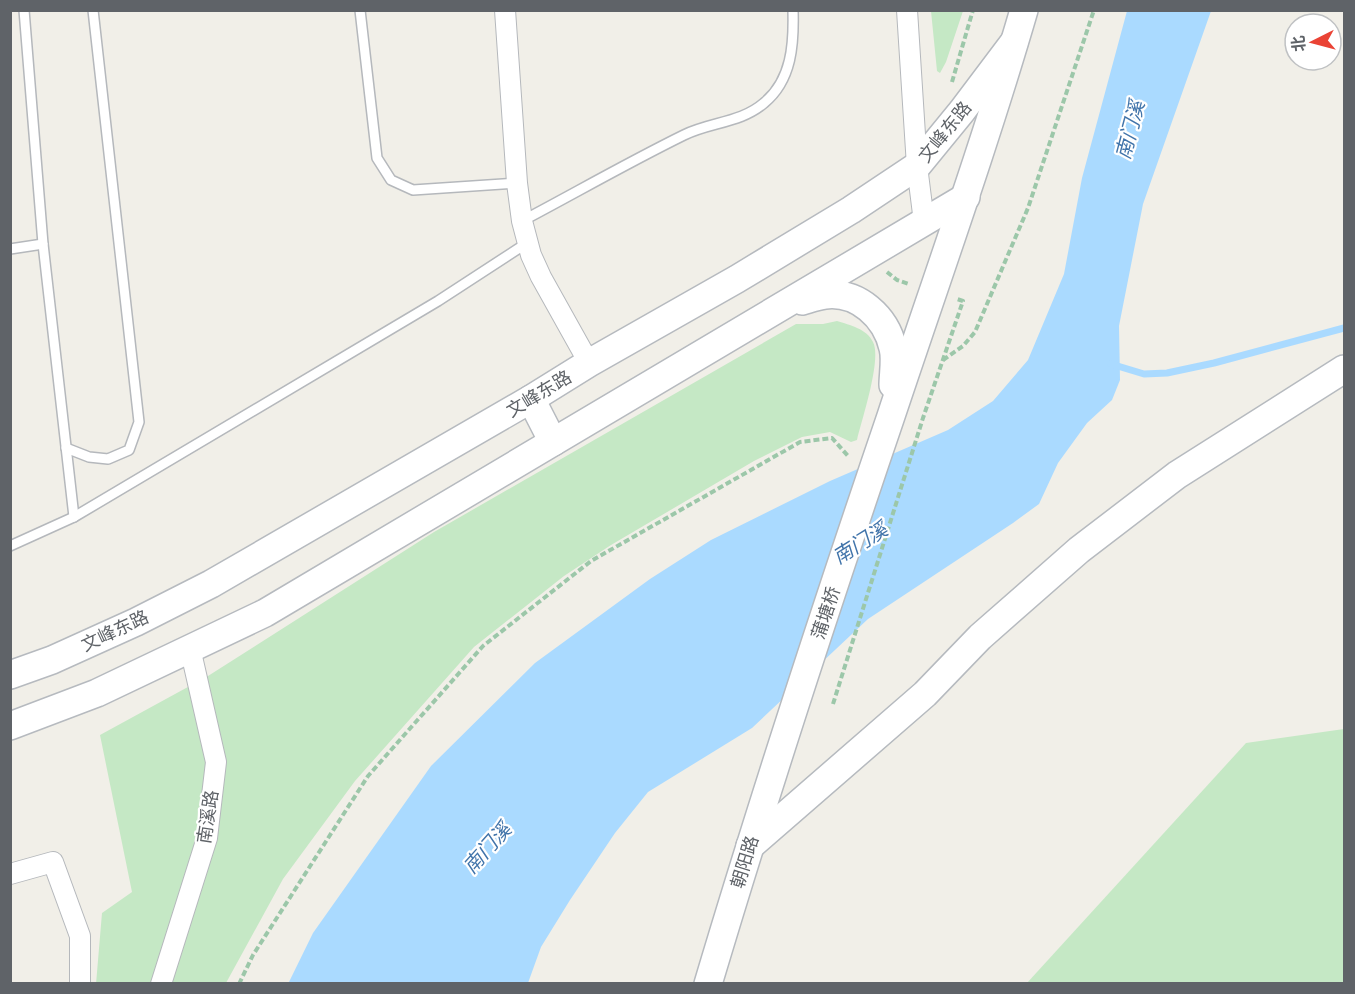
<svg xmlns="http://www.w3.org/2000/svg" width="1355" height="994" viewBox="0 0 1355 994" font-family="Figtree,'Noto Sans SC',sans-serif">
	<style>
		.green { fill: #c5e8c5 }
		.water { fill: #aadaff }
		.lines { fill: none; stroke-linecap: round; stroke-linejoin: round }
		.stream { stroke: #aadaff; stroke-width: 7 }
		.lane-casing { stroke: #b5b8bc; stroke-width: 12 }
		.street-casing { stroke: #b5b8bc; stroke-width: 22 }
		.secondary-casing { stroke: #b6babf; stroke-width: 30 }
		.path { stroke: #9cc7a9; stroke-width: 4; stroke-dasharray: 6 3; stroke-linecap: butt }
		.lane { stroke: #fff; stroke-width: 9 }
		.street { stroke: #fff; stroke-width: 20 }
		.secondary { stroke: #fff; stroke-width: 27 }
		.labels { text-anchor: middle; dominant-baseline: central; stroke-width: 4.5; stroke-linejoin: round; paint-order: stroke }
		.street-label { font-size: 18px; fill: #5f6368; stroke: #fff }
		.water-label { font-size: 20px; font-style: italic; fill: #4174aa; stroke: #fff }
	</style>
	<rect width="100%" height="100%" fill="#f1efe8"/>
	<g class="green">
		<polygon points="931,11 963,11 946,62 940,73 937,71"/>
		<path d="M837,321c13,4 30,8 36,21 9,17 -11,77 -16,98l-6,2 -21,-10 -28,5 -48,24 -143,84 -47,31 -90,71 -119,134 -72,98 -57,104 -130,1 6,-71 30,-21 -32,-157 108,-59 226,-144 362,-208h27z"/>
		<polygon points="1344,729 1344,983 1027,983 1246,743"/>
	</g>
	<polygon class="water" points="1127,11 1211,11 1143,204 1119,326 1120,380 1112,400 1087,423 1058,463 1039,504 1013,523 868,619 752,728 648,792 615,833 570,900 541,947 528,983 288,984 313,933 431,766 535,663 650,579 711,540 830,481 948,430 993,401 1028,360 1064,274 1082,178"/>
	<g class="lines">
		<polyline class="stream" points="1111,364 1144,374 1167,373 1214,363 1344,328"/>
		<defs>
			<g id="lane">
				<polyline points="24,10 43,244 74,517"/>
				<polyline points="360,10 377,158 391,180 413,190 517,183"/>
				<path d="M522,221c53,-28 107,-59 162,-86 26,-13 57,-12 80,-32 28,-23 30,-59 29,-93"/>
				<polyline points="10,249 43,244"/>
				<polyline points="66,448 89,457 108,459 129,450 139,422 93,10"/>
				<polyline points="10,546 74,517 438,301 527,243"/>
			</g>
			<g id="street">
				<polyline points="505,10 517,183 522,221 531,255 541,277 589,363"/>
				<polyline points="907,10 917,166 924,222"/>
				<polyline points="10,874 53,862 80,936 80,984"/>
				<polyline points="161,984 207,838 216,762 190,648"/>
			</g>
			<g id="secondary">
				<path d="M802,301c7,-2 15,-5 23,-6 33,-4 61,22 68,53 3,11 0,26 0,37"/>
				<polyline points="531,399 553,442"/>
				<polyline points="10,675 52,660 136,622 211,584 531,399 589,363 737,279 851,210 917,166 962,111 1014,42"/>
				<polyline points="10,726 97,693 265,613 966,197"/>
				<polyline points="750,846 925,694 980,637 1079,550 1177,475 1344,369"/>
				<path d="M708,984c57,-191 119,-380 183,-568 45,-135 93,-269 133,-406"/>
			</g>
		</defs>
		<use href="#lane" class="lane-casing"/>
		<use href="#street" class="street-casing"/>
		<use href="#secondary" class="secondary-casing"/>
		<g class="path">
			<polyline points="952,82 973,10"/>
			<polyline points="887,272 897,280 909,284"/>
			<polyline points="943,360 963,346 975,332 1028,208 1094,10"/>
			<polyline points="833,704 923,418 963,301 957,299"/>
			<polyline points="239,984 253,955 368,776 483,646 591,561 800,442 832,438 848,456"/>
		</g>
		<use href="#lane" class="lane"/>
		<use href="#street" class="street"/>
		<use href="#secondary" class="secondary"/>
	</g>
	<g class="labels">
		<g class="street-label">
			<text transform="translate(945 132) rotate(-51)">文峰东路</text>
			<text transform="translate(539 394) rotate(-31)">文峰东路</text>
			<text transform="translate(826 613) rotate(-72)">蒲塘桥</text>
			<text transform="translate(115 631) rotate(-25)">文峰东路</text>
			<text transform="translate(208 817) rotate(-81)">南溪路</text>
			<text transform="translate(745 862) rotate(-73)">朝阳路</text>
		</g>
		<g class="water-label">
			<text transform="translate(1130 130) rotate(-75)">南门溪</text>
			<text transform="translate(860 543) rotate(-32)">南门溪</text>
			<text transform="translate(487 848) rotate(-48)">南门溪</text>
		</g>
	</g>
	<rect width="1355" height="994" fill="none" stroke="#5f6368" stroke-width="24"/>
	<g transform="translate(1313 42) rotate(264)"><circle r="28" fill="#ffffff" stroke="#bfc1c3" stroke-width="1.5"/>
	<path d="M0-4.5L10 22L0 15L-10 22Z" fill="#ea4335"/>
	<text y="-9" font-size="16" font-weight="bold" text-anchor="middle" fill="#5f6368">北</text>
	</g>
</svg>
